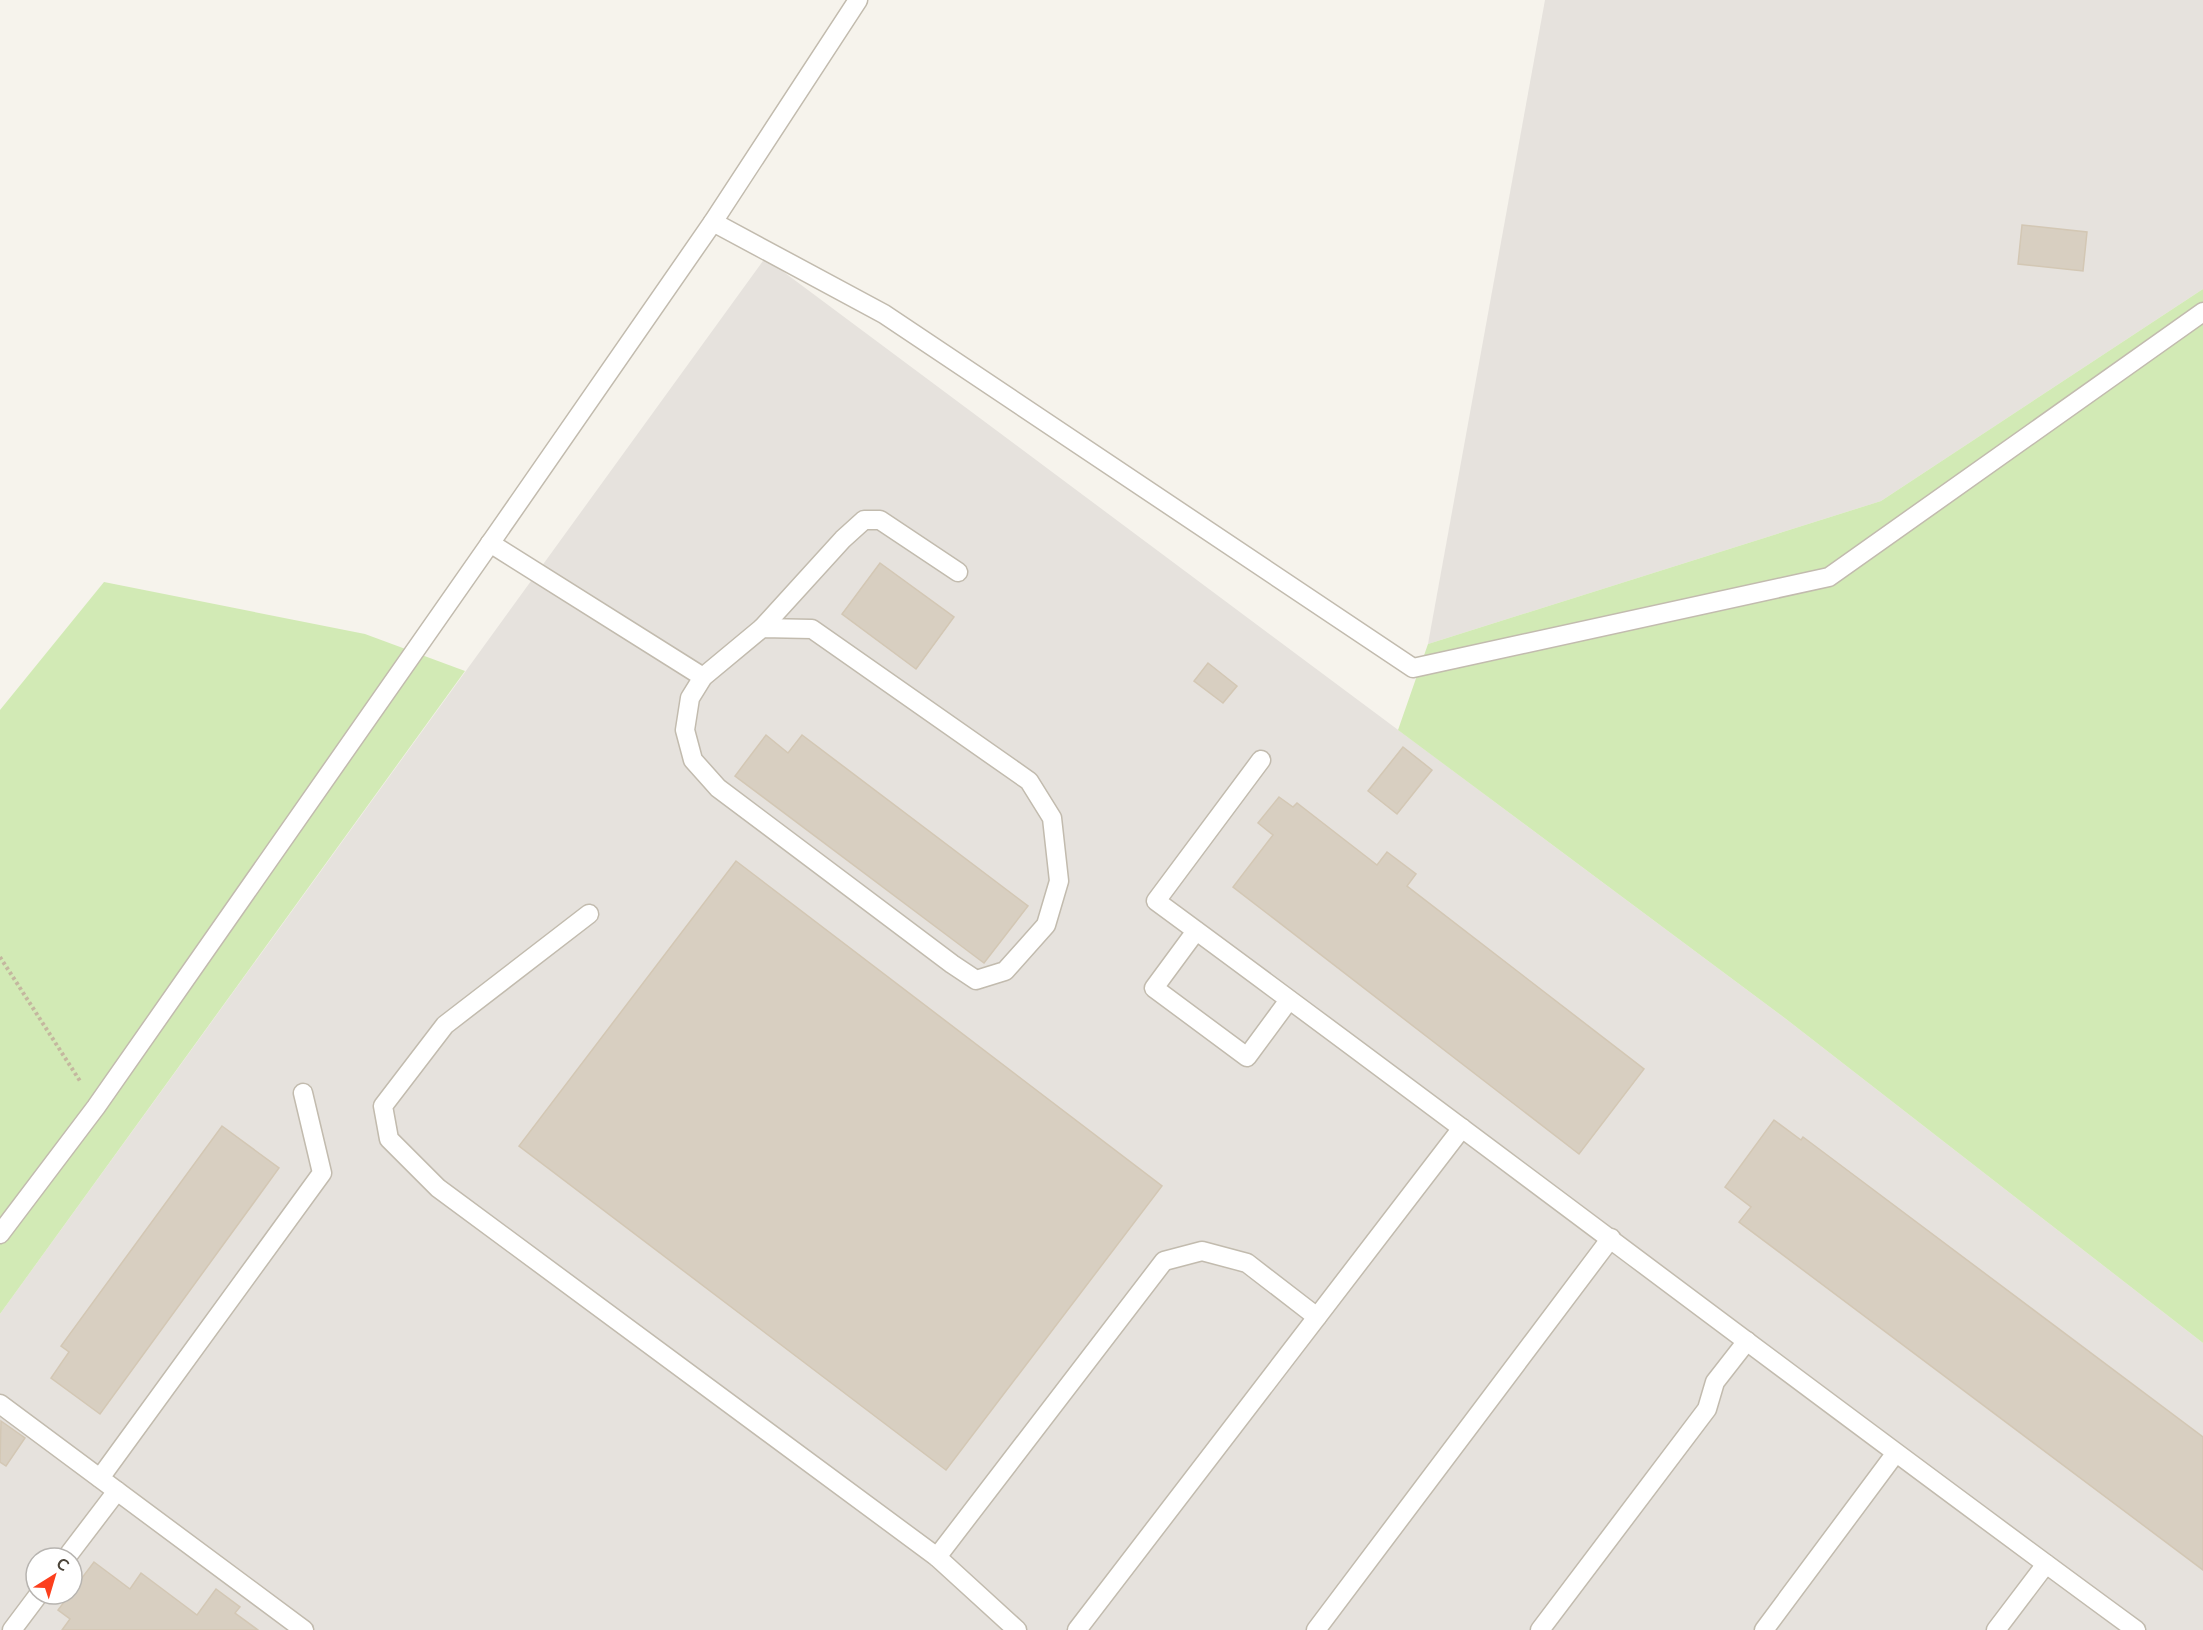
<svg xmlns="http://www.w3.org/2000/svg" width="2203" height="1630" viewBox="0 0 2203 1630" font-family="'Nunito Sans',sans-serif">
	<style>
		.industrial { fill: #e6e2dd; fill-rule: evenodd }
		.green { fill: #d2eab5 }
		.building { fill: #d8cfc1; stroke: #d3c7b4; stroke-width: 1.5 }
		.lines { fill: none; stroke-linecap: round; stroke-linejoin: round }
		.lane-casing { stroke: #c2bbae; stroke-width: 21 }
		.path { stroke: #c4b79f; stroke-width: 4; stroke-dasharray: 3 3; stroke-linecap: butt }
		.lane { stroke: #fff; stroke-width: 18 }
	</style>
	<rect width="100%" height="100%" fill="#f6f3ec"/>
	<g class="industrial">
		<polygon points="1545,0 2203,0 2203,289 1881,501 1428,644"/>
		<path d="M765,258l1021,761 417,324v287h-2203v-316zM36,1558h36v36h-36z"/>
	</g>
	<g class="green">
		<polygon points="2203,289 2203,1343 1786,1019 1398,730 1428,644 1881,501"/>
		<polygon points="104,582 365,634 465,671 0,1314 0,710"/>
	</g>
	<g class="building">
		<polygon points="2022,225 2087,232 2083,271 2018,264"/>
		<polygon points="880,563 954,617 916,669 842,614"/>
		<polygon points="1208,663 1237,686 1223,703 1194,681"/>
		<polygon points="766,735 788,753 802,735 1028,906 984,963 735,776"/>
		<polygon points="1403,747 1432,770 1397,814 1368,791"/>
		<polygon points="1279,797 1293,807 1297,803 1377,865 1387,852 1416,874 1407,886 1644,1069 1579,1154 1233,887 1273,835 1258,823"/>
		<polygon points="736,861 1162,1186 946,1470 519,1146"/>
		<polygon points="1774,1120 1801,1140 1803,1137 2203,1437 2203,1570 1739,1222 1751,1207 1725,1187"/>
		<polygon points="222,1126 279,1168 100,1414 51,1378 69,1352 61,1346"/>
		<polygon points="1,1421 25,1438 6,1466 0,1462"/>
		<polygon points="94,1562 130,1589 141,1573 197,1615 216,1589 240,1607 235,1613 258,1630 62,1630 70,1619 58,1610 70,1594 72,1594 72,1591"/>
	</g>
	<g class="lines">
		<defs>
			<g id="lane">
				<polyline points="713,222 884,314 1413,668 1829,577 2203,312"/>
				<polyline points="490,543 703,677"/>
				<polygon points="762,628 812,629 1029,781 1052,818 1059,881 1046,925 1005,971 976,980 952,964 718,788 693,760 685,730 690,698 703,677"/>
				<polyline points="762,628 843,539 864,520 880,520 958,572"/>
				<path d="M1261,760l-105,141c328,241 652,489 980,729"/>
				<polyline points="589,914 445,1025 383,1106 389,1139 438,1188 937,1557 1017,1630"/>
				<polyline points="1196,931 1154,988 1247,1057 1289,1000"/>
				<polyline points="0,1234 96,1107 498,532 713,222 858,0"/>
				<polyline points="0,1404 304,1630"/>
				<polyline points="100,1478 322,1173 303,1093"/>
				<polyline points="937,1557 1164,1261 1202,1251 1247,1263 1317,1317"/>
				<polyline points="66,1558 117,1491"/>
				<polyline points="12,1630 39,1594"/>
				<polyline points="1077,1630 1462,1128"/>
				<polyline points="1316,1630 1611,1238"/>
				<polyline points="1540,1630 1707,1409 1715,1382 1747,1341"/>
				<polyline points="1764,1630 1895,1454"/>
				<polyline points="1996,1630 2046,1564"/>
			</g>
		</defs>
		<use href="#lane" class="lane-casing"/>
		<polyline class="path" points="0,957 80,1081"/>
		<use href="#lane" class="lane"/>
	</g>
	<g transform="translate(54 1576) rotate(37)"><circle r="28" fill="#ffffff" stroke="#b7b4b0" stroke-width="1.5"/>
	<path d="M0-4.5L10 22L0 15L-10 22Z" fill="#fc3f1d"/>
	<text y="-9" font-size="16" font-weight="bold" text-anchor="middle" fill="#4b4439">С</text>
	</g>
</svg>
